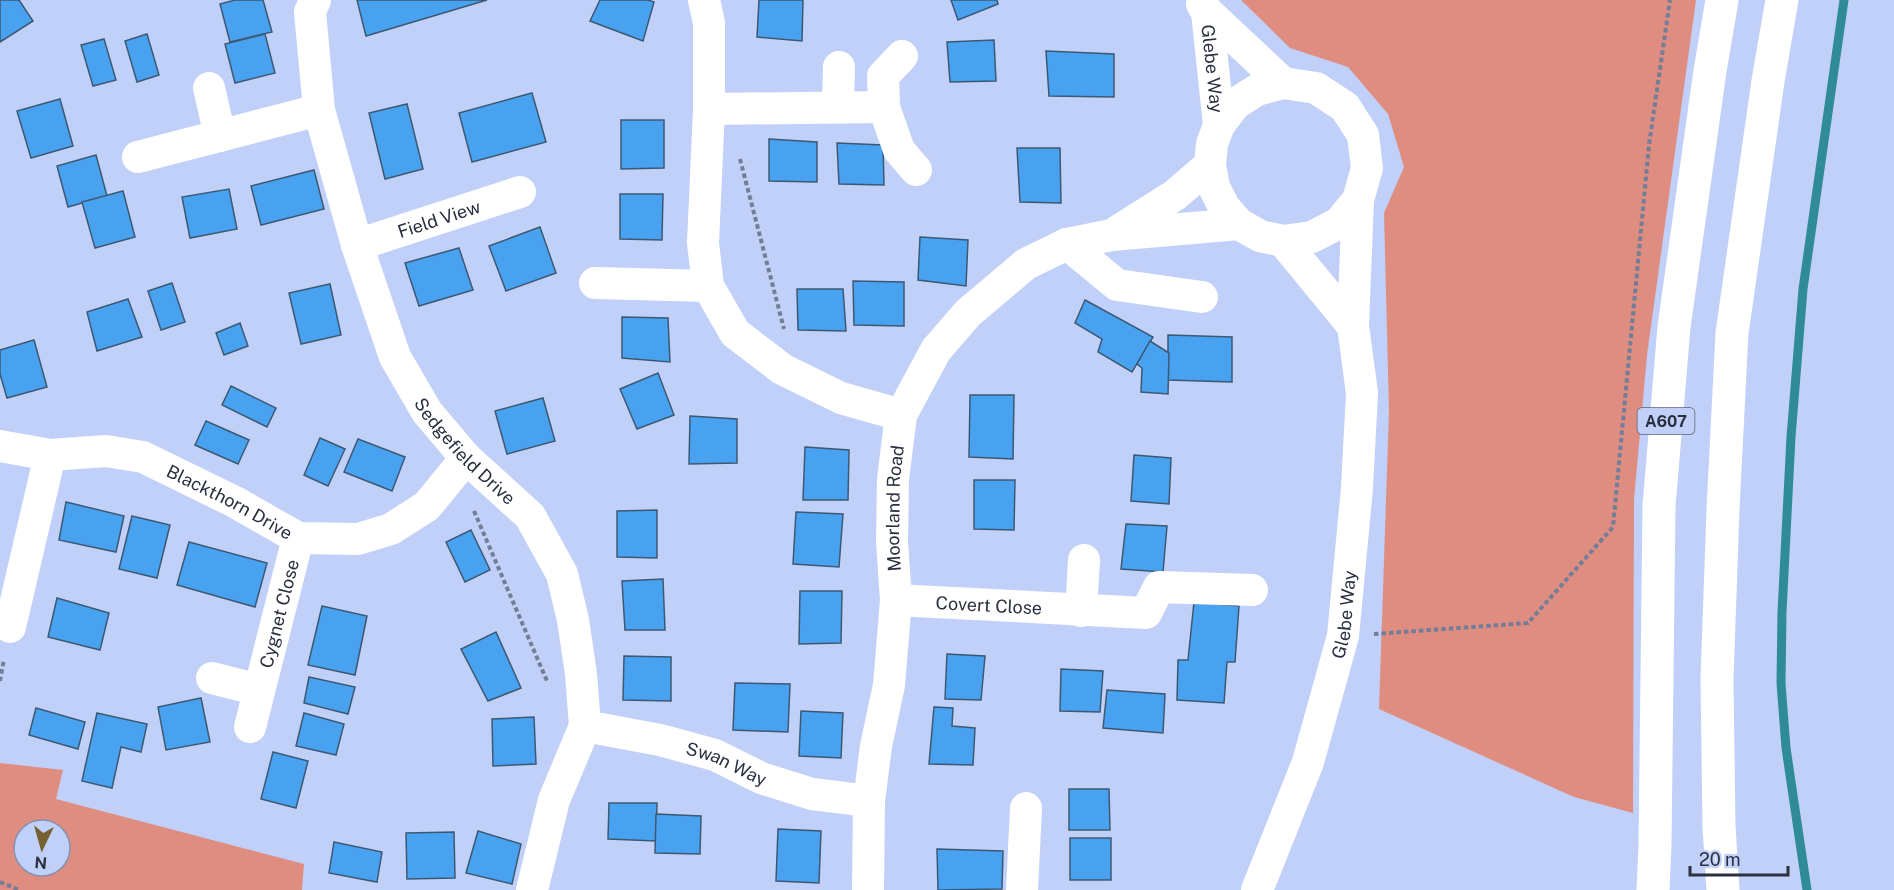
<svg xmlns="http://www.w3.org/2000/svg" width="1894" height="890" viewBox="0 0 1894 890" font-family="'Public Sans',sans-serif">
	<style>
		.green { fill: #df8d81; fill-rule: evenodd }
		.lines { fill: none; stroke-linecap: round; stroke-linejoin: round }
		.stream { stroke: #2f8b98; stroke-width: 9 }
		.building { fill: #49a2f0; stroke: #3c5974; stroke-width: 1.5 }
		.path { stroke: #727d97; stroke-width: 4; stroke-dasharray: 4.5 3; stroke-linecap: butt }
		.minor { stroke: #fff; stroke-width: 32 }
		.highway { stroke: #fff; stroke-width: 33 }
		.labels { text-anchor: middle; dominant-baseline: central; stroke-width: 4.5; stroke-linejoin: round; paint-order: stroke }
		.shield { fill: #c1d0f8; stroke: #576076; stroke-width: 1.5 }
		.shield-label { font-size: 16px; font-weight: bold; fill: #2a303f }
		.street-label { font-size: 18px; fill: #2a303f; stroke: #c1d0f8 }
	</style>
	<rect width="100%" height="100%" fill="#c1d0f8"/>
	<g class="green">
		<polygon points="1241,0 1696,0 1647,355 1634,500 1633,813 1574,797 1379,709 1389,411 1384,213 1404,167 1388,114 1348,67 1290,48"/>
		<path d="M0,763l63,7 -7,29 248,65 -2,26h-302zM24,830h36v36h-36z"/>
	</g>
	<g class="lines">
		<polyline class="stream" points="1807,890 1786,748 1781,683 1782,612 1791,437 1803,289 1844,0"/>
	</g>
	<g class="building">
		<polygon points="0,0 19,0 33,21 0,42"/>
		<polygon points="235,0 263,0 272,32 230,42 220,4"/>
		<polygon points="357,0 487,0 366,36"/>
		<polygon points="600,0 648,0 654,2 643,41 590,21"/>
		<polygon points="759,0 803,0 802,41 757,37"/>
		<polygon points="951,0 997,0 998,4 958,20"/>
		<polygon points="147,34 159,75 137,82 125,41"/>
		<polygon points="265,34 275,73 235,83 225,44"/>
		<polygon points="104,39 116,80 93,86 81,45"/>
		<polygon points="994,40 996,81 950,82 947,42"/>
		<polygon points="1046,51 1114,54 1114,97 1049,96"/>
		<polygon points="532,93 546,142 472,162 459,113"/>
		<polygon points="60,99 73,146 31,158 17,111"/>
		<polygon points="407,104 423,169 385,179 369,113"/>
		<polygon points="621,120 664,120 664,168 621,169"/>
		<polygon points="769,139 817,142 817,182 769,181"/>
		<polygon points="837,143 883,145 884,185 839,184"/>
		<polygon points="1017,148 1060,148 1061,203 1020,202"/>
		<polygon points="96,155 107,196 68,207 57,166"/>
		<polygon points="314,170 324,209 261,225 251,186"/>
		<polygon points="229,189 237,229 190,238 182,197"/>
		<polygon points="123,191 135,237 95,248 82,202"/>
		<polygon points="620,194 663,194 662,240 620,239"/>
		<polygon points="540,227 556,273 506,291 489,246"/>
		<polygon points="920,237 968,240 966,286 918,280"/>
		<polygon points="459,248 473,290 419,306 405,263"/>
		<polygon points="853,281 904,282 904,326 854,325"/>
		<polygon points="172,283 185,322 161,330 148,291"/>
		<polygon points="330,284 341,335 301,344 289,293"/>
		<polygon points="797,289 843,289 846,331 798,330"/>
		<polygon points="128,299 142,337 97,351 87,312"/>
		<polygon points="1085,300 1153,337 1132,372 1098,352 1102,339 1075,323"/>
		<polygon points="622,317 668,318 670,362 622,358"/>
		<polygon points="240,323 248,346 224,355 216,333"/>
		<polygon points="1168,335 1232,337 1232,382 1168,380"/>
		<polygon points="34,340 47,387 7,398 0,374 0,350"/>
		<polygon points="1150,341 1169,353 1168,394 1141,392 1142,368 1137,364"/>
		<polygon points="658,373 674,415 637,429 620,389"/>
		<polygon points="231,386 276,408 267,427 222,405"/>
		<polygon points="970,395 1014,395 1013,459 969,457"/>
		<polygon points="543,398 555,441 507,454 495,411"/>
		<polygon points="690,416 737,419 737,463 689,464"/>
		<polygon points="206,421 249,440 238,464 195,445"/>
		<polygon points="320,438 345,449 328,486 304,475"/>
		<polygon points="358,439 405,457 392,491 344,472"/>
		<polygon points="805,447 849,450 848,500 803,500"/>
		<polygon points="1134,455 1171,458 1169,504 1131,501"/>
		<polygon points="974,480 1015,480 1014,530 974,529"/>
		<polygon points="66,502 124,516 116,552 59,540"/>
		<polygon points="657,510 657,558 617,557 617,511"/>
		<polygon points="796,512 843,514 839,567 793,564"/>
		<polygon points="132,516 170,525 157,578 119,569"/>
		<polygon points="1126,524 1167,526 1163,572 1121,569"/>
		<polygon points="471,530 490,570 465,582 446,542"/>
		<polygon points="189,542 267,563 255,607 177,585"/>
		<polygon points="663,579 665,630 625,630 622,581"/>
		<polygon points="800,591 842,591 841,643 799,644"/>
		<polygon points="57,598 109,613 100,650 48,637"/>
		<polygon points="1194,602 1239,606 1235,662 1227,662 1224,703 1177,700 1178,660 1188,660"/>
		<polygon points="322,606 367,616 355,675 308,665"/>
		<polygon points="496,632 521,688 488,701 461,649"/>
		<polygon points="947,654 985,656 981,700 945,699"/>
		<polygon points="624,656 671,657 671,701 623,700"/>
		<polygon points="1061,669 1103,671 1100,712 1060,711"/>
		<polygon points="309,677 355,687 348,714 304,703"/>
		<polygon points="735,683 790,684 788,732 733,730"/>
		<polygon points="1107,690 1165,694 1163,733 1103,728"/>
		<polygon points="201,698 210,742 166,750 158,707"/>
		<polygon points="934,707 953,708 952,726 975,728 973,765 929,764"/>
		<polygon points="36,708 85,722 78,749 29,735"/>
		<polygon points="801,711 843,713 841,758 799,756"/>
		<polygon points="97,713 147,724 141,752 121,747 112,788 82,781"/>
		<polygon points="304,713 344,724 336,755 296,746"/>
		<polygon points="534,717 536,764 493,766 492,719"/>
		<polygon points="273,752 308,761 296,808 261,799"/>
		<polygon points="1069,789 1109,789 1110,830 1069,830"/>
		<polygon points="609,803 657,803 656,841 608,839"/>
		<polygon points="656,814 701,816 700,854 655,853"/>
		<polygon points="778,829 821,831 819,883 776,881"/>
		<polygon points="478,831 521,844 512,884 466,873"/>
		<polygon points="454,832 455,878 407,879 406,833"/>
		<rect x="1070" y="838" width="41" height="42"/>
		<polygon points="334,842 382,852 377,882 329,873"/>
		<polygon points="937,849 1003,851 1002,889 938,890"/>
	</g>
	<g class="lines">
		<g class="path">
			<polyline points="740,159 784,329"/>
			<polyline points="474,511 547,681"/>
			<polyline points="1374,634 1528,623 1613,527 1649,145 1670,0"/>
			<polyline points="0,681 4,659"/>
			<polyline points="0,882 19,890"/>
		</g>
		<g class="minor">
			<path id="s1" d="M315,0l-5,12 9,98 38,135 38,112 32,55 39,46 64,58 32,58 11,46 8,54 4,52 -31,74 -22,90"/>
			<polyline points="704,0 709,23 709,109 703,243 708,286 735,333 782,369 841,398 901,415"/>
			<polyline points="1202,4 1207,12 1283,83"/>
			<path id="s2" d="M1207,12l12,113 -7,19 -2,21 4,22 10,20 15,17 21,12 23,5 29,-4 27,-14 19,-23 9,-32 -4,-33 -18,-28 -29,-19 -33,-5 -26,7 -22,14 -16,21"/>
			<polyline points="902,56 883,76 884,107 899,150 916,170"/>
			<polyline points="209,88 220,136"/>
			<polyline points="838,107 839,67"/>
			<polyline points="709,109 884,107"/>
			<polyline points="138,157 319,110"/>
			<polyline points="1118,231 1175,195 1210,165"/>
			<polyline points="1283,241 1353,326"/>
			<polyline points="1067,244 1117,285 1202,297"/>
			<path id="s3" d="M357,245l163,-53"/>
			<polyline points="595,283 708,286"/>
			<path id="s4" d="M0,446l50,9 56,-4 37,6 92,45 63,36 60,1 33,-10 36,-23 39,-48"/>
			<path id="s5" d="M896,600l250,13 13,-26 93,3"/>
			<polyline points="1081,611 1084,560"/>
			<polyline points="10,627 50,455"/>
			<polyline points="212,678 259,690"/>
			<path id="s6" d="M585,726l75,14 55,15 46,23 51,16 57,7"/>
			<path id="s7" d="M250,727l48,-189"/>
			<path id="s8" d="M868,890l1,-89 7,-55 13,-61 7,-85 -4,-59 1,-62 8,-64 35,-65 32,-37 58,-49 41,-20 45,-9 127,-11"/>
			<polyline points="1022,890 1026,808"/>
			<path id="s9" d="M1257,890l51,-128 35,-126 14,-148 5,-95 -9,-67 5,-126"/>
		</g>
		<g class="highway">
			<polyline points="1653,890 1655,845 1659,506 1674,327 1710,71 1722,0"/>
			<polyline points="1723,890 1719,826 1717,679 1723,509 1732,333 1768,81 1782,0"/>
		</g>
	</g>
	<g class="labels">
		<rect class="shield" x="1637.5" y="408" width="57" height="26" rx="4.5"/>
		<g class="shield-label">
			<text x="1666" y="421">A607</text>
		</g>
		<g class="street-label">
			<text stroke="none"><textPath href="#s2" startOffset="57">Glebe Way</textPath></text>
			<text stroke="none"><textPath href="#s3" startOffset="86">Field View</textPath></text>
			<text stroke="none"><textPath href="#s1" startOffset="488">Sedgefield Drive</textPath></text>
			<text stroke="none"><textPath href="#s4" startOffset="242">Blackthorn Drive</textPath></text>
			<text stroke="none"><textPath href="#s8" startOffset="384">Moorland Road</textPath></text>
			<text stroke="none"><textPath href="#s5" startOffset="93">Covert Close</textPath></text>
			<text stroke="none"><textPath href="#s7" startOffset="117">Cygnet Close</textPath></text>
			<text stroke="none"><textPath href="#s9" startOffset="290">Glebe Way</textPath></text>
			<text stroke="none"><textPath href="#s6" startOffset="147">Swan Way</textPath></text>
		</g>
	</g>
	<g transform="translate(42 848) rotate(185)"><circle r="28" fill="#c1d0f8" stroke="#8590ae" stroke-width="1.5"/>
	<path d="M0-4.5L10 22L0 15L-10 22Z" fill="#74612f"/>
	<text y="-9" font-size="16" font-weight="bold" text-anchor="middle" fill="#2a303f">N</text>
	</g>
	<path d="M1690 866v9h98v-9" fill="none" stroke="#2a303f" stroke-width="3"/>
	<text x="1699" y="866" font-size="18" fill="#2a303f" stroke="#c1d0f8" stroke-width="4.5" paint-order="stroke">20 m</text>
</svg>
